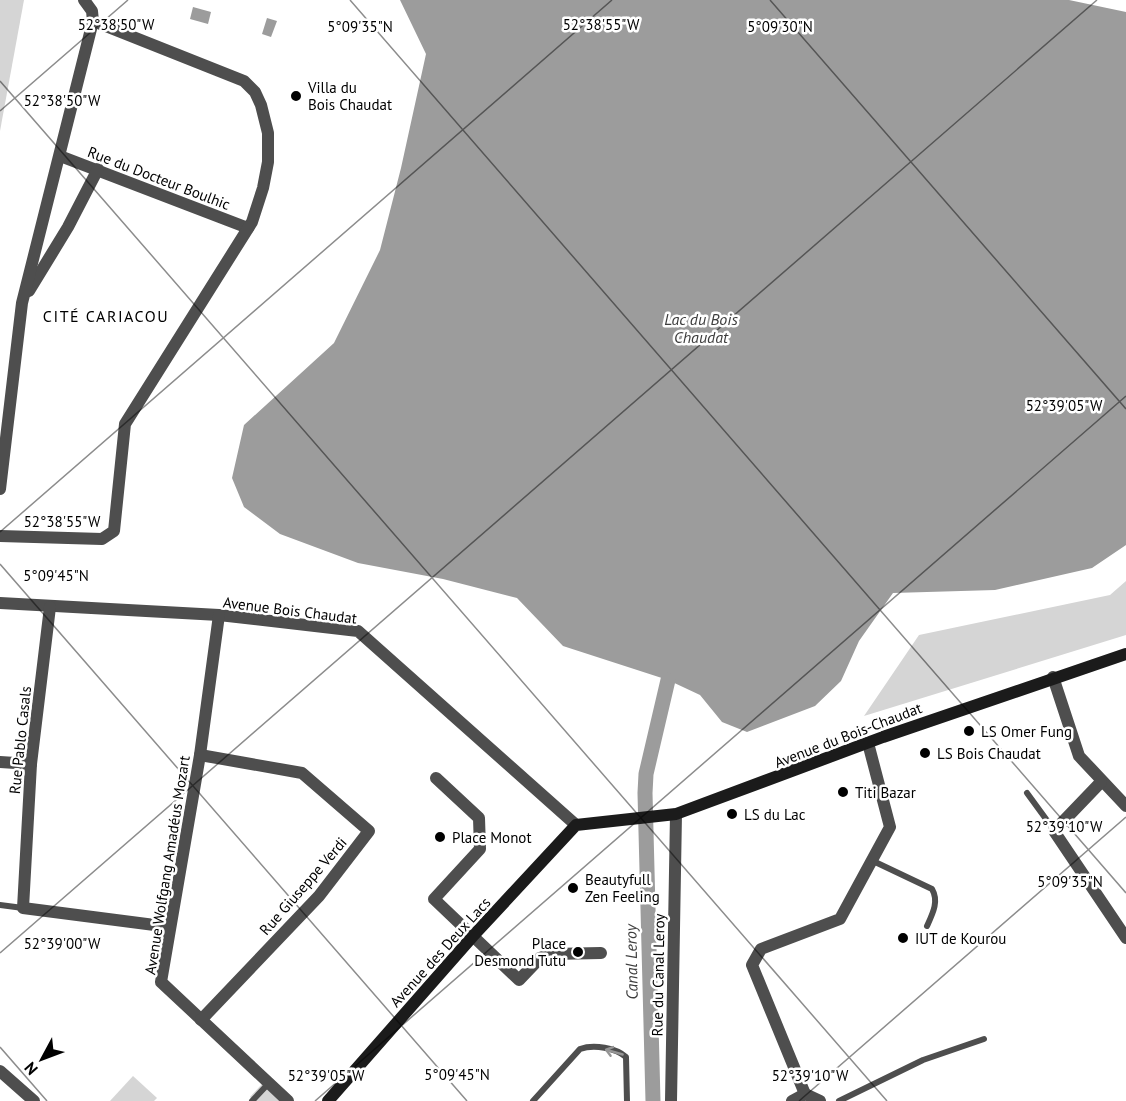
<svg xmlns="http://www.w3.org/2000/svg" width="1126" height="1101" viewBox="0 0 1126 1101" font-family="'PT Sans',sans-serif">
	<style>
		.green { fill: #d5d5d5 }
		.water { fill: #9c9c9c }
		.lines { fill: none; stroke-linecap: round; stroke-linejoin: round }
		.canal { stroke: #9c9c9c; stroke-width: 15 }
		.lane { stroke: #4e4e4e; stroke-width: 6 }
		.street { stroke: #4e4e4e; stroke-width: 12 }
		.secondary { stroke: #1b1b1b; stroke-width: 12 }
		.oneway { stroke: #959595 }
		.ticks { fill: none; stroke: #000; stroke-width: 1.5; stroke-opacity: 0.45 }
		.poi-dot { fill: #000; stroke: #fff; stroke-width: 2 }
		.labels { text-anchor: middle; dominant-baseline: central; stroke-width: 5; stroke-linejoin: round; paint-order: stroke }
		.poi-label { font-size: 15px; fill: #000; stroke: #fff; text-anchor: start }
		.street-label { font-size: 15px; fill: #000; stroke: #fff }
		.neighbourhood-label { font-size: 16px; letter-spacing: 1.5px; fill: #000; stroke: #fff }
		.water-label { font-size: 16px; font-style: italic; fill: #3d3d3d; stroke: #fff }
		.ticks-label { font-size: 15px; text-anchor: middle; fill: #000; stroke: #fff; stroke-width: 5; stroke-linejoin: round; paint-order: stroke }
	</style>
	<rect width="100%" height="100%" fill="#fff"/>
	<g class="green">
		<polygon points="0,0 24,0 0,131"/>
		<polygon points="1126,581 1126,635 864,716 919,635 1110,595"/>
		<polygon points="133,1076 157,1098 154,1101 110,1101"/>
		<polygon points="262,1084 280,1101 254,1101 250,1097"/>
	</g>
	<g class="water">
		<polygon points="400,0 1069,0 1126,12 1126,545 1092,568 995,590 893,593 859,641 841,681 815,706 747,732 722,722 700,695 668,680 563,646 517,598 443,579 358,563 280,534 244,507 232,478 244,425 334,343 380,250 401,168 426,54"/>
		<polygon points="193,7 211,12 208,24 190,19"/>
		<polygon points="267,18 277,21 271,37 262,34"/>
	</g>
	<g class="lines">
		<polyline class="canal" points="653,1101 645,793 646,774 668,680"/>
		<g class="lane">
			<polyline points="1027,793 1054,830"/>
			<path d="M873,861l59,28c7,12 1,24 -5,37"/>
			<polyline points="0,905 23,908"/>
			<polyline points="252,1101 269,1083"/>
			<path d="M533,1101l47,-52c14,-5 36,-1 46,8l1,44"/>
			<polyline points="839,1101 923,1060 984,1039"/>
		</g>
		<g class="street">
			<polyline points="60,156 248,228"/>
			<polyline points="29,291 68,227 98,169"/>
			<polyline points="0,489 22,303 93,21 92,11 84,0"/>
			<polyline points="0,536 102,539 114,531 125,424 252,222 263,188 268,162 268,133 261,105 255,92 244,81 93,21"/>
			<polyline points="0,603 219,615 358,631 576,825"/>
			<polyline points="50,607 31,764 23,908 170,927"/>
			<polyline points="219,615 200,755 161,982 288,1101"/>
			<polyline points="1053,677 1079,756 1126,806"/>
			<polyline points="200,755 302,773 369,831 319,896 201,1020"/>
			<polyline points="0,762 31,764"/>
			<polyline points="436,778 479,818 480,849 434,899 519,980 540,958 552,954 601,953"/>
			<polyline points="1101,782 1054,831 1126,938"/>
			<polyline points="0,1071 34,1101"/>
			<polyline points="805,1094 752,965 761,949 840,919 890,827 868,743"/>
			<polyline points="671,1101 676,814"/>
			<polyline points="792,1101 805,1094 820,1101"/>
		</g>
		<polyline class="secondary" points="328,1101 473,936 576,825 676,814 883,737 1126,654"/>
	</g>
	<defs><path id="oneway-shaft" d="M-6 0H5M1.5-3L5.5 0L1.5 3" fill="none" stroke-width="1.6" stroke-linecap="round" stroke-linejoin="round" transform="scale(1.5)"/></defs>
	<use class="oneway" href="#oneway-shaft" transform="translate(614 1052) rotate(-164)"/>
	<path class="ticks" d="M350,0l776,893M770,0l356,409M0,81l887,1020M0,111l128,-111M0,532l612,-532M0,564l467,537M0,953l1097,-953M0,1047l47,54M315,1101l811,-705M799,1101l327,-284"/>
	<g class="poi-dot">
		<circle cx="296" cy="96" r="6"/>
		<circle cx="969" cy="731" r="6"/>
		<circle cx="925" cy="753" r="6"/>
		<circle cx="843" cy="792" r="6"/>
		<circle cx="732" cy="814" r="6"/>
		<circle cx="440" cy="837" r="6"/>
		<circle cx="573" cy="888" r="6"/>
		<circle cx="903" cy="938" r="6"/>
		<circle cx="578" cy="952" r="6"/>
	</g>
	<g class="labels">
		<g class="poi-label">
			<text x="308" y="87">Villa du<tspan x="308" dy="17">Bois Chaudat</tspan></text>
			<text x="981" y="731">LS Omer Fung</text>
			<text x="937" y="753">LS Bois Chaudat</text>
			<text x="855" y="792">Titi Bazar</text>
			<text x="744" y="814">LS du Lac</text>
			<text x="452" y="837">Place Monot</text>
			<text x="585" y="879">Beautyfull<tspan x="585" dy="17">Zen Feeling</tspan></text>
			<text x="915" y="938">IUT de Kourou</text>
			<text x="566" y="943" text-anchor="end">Place<tspan x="566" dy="17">Desmond Tutu</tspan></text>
		</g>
		<g class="street-label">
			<text transform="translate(159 178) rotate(21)">Rue du Docteur Boulhic</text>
			<text transform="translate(290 610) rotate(7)">Avenue Bois Chaudat</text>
			<text transform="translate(848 735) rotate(-21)">Avenue du Bois-Chaudat</text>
			<text transform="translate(20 740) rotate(-84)">Rue Pablo Casals</text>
			<text transform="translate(167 865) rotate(-81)">Avenue Wolfgang Amadéus Mozart</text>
			<text transform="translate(303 886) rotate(-49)">Rue Giuseppe Verdi</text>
			<text transform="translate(440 952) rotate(-48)">Avenue des Deux Lacs</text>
			<text transform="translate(658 975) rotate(-89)">Rue du Canal Leroy</text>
		</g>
		<g class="neighbourhood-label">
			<text x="106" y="316">CITÉ CARIACOU</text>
		</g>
		<g class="water-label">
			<text x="701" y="319">Lac du Bois<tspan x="701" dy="18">Chaudat</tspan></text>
			<text transform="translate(631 962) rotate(-91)">Canal Leroy</text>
		</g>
	</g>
	<g class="ticks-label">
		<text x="116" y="30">52°38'50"W</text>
		<text x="601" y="30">52°38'55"W</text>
		<text x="360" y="32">5°09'35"N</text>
		<text x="780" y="32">5°09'30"N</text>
		<text x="62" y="106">52°38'50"W</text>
		<text x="1064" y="411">52°39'05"W</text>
		<text x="62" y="527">52°38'55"W</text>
		<text x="56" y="581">5°09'45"N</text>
		<text x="1064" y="832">52°39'10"W</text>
		<text x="1070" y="887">5°09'35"N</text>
		<text x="62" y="949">52°39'00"W</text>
		<text x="457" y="1080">5°09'45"N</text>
		<text x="326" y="1081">52°39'05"W</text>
		<text x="810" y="1081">52°39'10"W</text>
	</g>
	<g transform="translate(42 1059) rotate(229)" stroke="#ffffff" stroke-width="4.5" paint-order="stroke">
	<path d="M0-4.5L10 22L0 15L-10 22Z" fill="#000000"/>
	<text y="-9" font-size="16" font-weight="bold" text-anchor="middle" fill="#000000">N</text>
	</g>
</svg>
